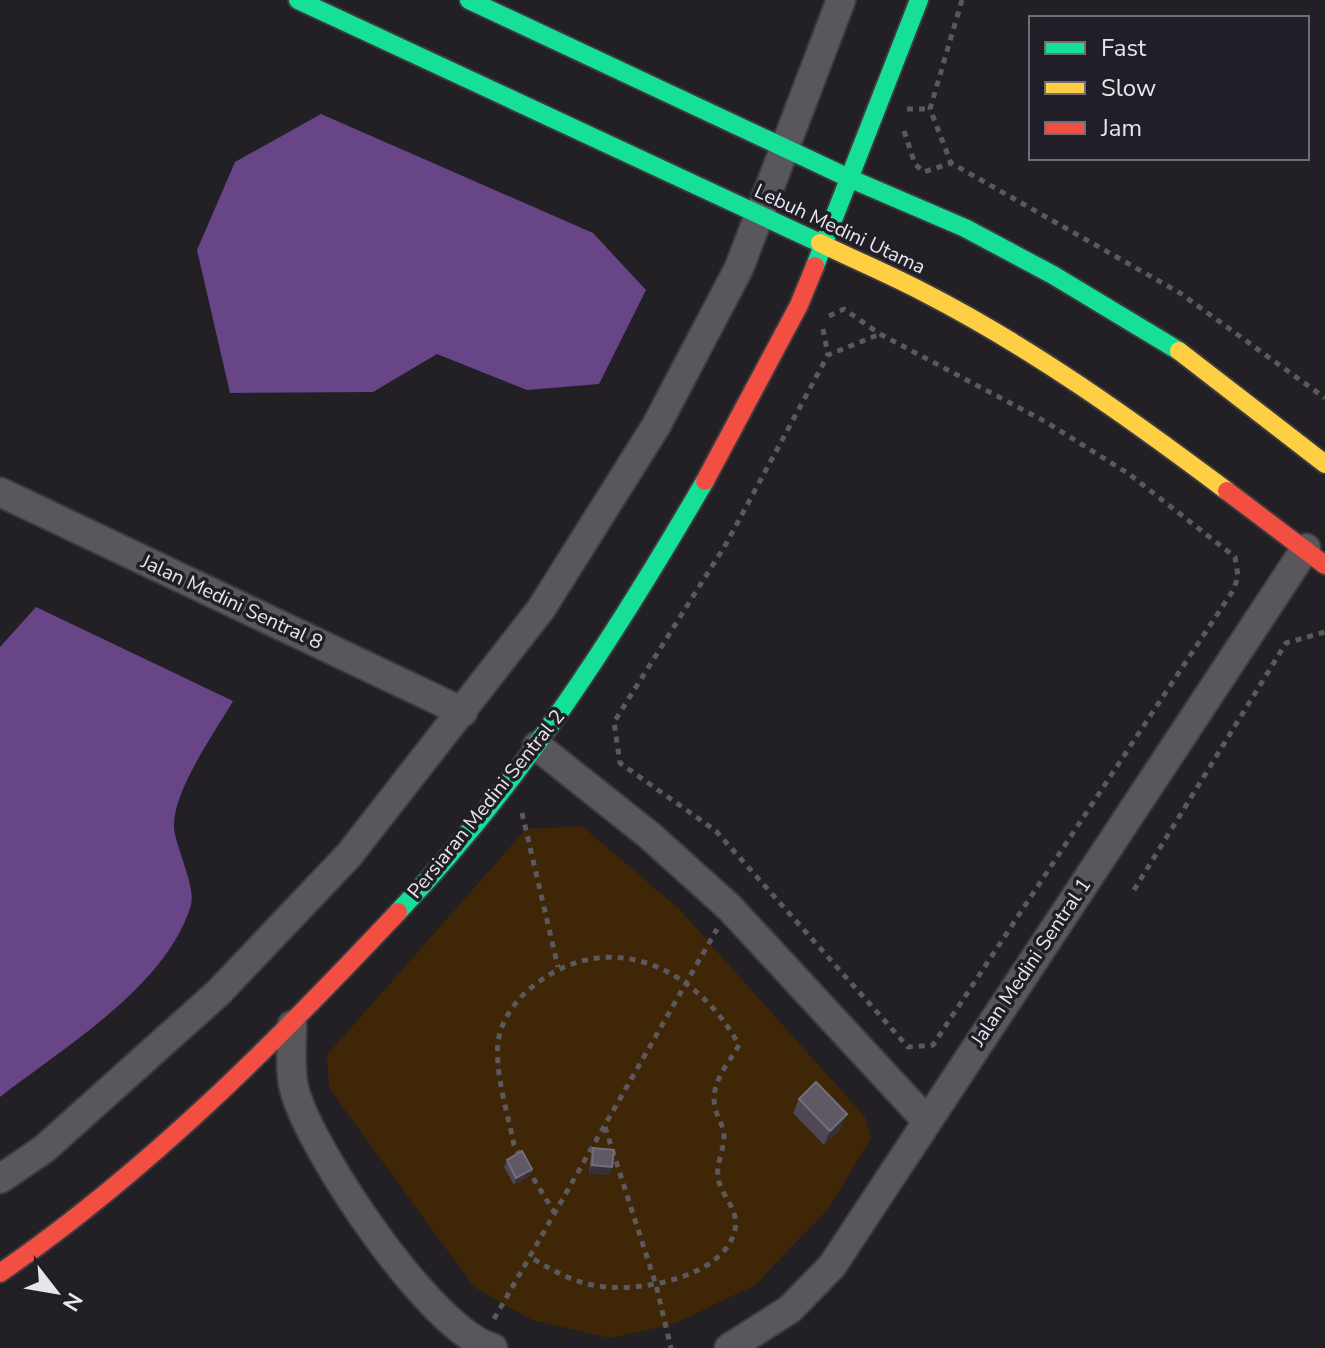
<svg xmlns="http://www.w3.org/2000/svg" width="1325" height="1348" viewBox="0 0 1325 1348" font-family="'Nunito Sans',sans-serif">
	<style>
		.green { fill: #3f2606 }
		.water { fill: #674587 }
		.lines { fill: none; stroke-linecap: round; stroke-linejoin: round }
		.street-casing { stroke: #3b3a3e; stroke-width: 32 }
		.fast-casing { stroke: #3b3a3e; stroke-width: 22 }
		.slow-casing { stroke: #3b3a3e; stroke-width: 22 }
		.jam-casing { stroke: #3b3a3e; stroke-width: 22 }
		.path { stroke: #5b595d; stroke-width: 5; stroke-dasharray: 6 6; stroke-linecap: butt }
		.street { stroke: #59575b; stroke-width: 28 }
		.fast { stroke: #16e098; stroke-width: 18 }
		.slow { stroke: #ffcf43; stroke-width: 18 }
		.jam { stroke: #f24e42; stroke-width: 18 }
		.wall { fill: #4f4755 }
		.shaded-wall { fill: #36303b }
		.building { fill: #5f5865; stroke: #746e7a; stroke-width: 2 }
		.labels { text-anchor: middle; dominant-baseline: central; stroke-width: 7; stroke-linejoin: round; paint-order: stroke }
		.street-label { font-size: 20px; fill: #e8e5eb; stroke: #221e27 }
	</style>
	<rect width="100%" height="100%" fill="#222025"/>
	<polygon class="green" points="582,826 679,909 865,1117 871,1138 829,1208 755,1285 674,1324 610,1338 532,1320 474,1287 329,1088 327,1055 526,829"/>
	<g class="water">
		<polygon points="321,114 593,233 646,290 599,384 527,390 437,354 373,392 230,393 197,250 235,162"/>
		<path d="M36,607l197,94c-18,31 -61,91 -59,127 2,20 22,59 17,77 -24,81 -127,142 -191,192v-450z"/>
	</g>
	<g class="lines">
		<defs>
			<g id="street">
				<polyline points="0,492 463,712"/>
				<polyline points="537,746 649,835 729,907 926,1120"/>
				<path d="M292,1025c0,21 -3,48 3,67 18,62 136,239 198,256"/>
				<polyline points="0,1179 44,1149 218,993 349,855 541,609 656,426 739,268 841,0"/>
				<polyline points="729,1348 790,1309 832,1266 1306,548"/>
			</g>
			<g id="fast">
				<polyline points="298,0 820,243"/>
				<polyline points="469,0 851,179 965,228 1053,275 1179,351"/>
				<polyline points="815,266 919,0"/>
				<path d="M398,912c123,-129 218,-278 307,-431"/>
			</g>
			<g id="slow">
				<path d="M820,243c35,17 71,32 105,50 107,55 206,126 302,198"/>
				<polyline points="1179,351 1325,464"/>
			</g>
			<g id="jam">
				<polyline points="705,481 799,305 815,266"/>
				<polyline points="1227,491 1325,565"/>
				<path d="M0,1273c148,-102 275,-230 398,-361"/>
			</g>
		</defs>
		<use href="#street" class="street-casing"/>
		<use href="#fast" class="fast-casing"/>
		<use href="#slow" class="slow-casing"/>
		<use href="#jam" class="jam-casing"/>
		<g class="path">
			<polyline points="962,0 930,109 951,163 1180,293 1325,398"/>
			<polyline points="907,109 930,109"/>
			<polyline points="904,131 915,164 924,172 951,163"/>
			<polyline points="829,316 844,309 880,334"/>
			<polyline points="823,329 828,355"/>
			<polygon points="880,334 1046,422 1129,474 1235,557 1238,576 1234,589 933,1045 908,1047 716,831 620,763 614,722 726,544 828,355"/>
			<polyline points="522,813 558,967"/>
			<polyline points="1134,890 1286,643 1325,632"/>
			<polyline points="605,1127 656,1285 671,1348"/>
			<path d="M520,1156l-6,-11c-6,-31 -19,-70 -16,-102 3,-25 20,-46 39,-60 76,-56 160,-14 202,62 -12,21 -31,40 -23,66 2,8 8,16 8,23 1,14 -8,29 -6,43 2,18 21,31 17,52 -9,48 -97,64 -137,57 -26,-4 -46,-16 -68,-29"/>
			<polyline points="527,1168 554,1212"/>
			<polyline points="494,1319 717,929"/>
		</g>
		<use href="#street" class="street"/>
		<use href="#fast" class="fast"/>
		<use href="#slow" class="slow"/>
		<use href="#jam" class="jam"/>
	</g>
	<g class="wall">
		<polygon points="799,1099 841,1128 824,1145 793,1113"/>
		<polygon points="593,1148 612,1167 609,1175 589,1173 591,1156"/>
		<polygon points="507,1160 529,1176 514,1185 504,1167"/>
	</g>
	<g class="shaded-wall">
		<polygon points="847,1114 841,1128 824,1145 830,1131"/>
		<polygon points="592,1165 612,1167 609,1175 589,1173"/>
		<polygon points="532,1169 529,1176 514,1185 516,1178"/>
	</g>
	<g class="building">
		<polygon points="816,1082 847,1114 830,1131 799,1099"/>
		<polygon points="593,1148 614,1150 612,1167 592,1165"/>
		<polygon points="522,1151 532,1169 516,1178 507,1160"/>
	</g>
	<g class="labels">
		<g class="street-label">
			<text transform="translate(840 229) rotate(25)">Lebuh Medini Utama</text>
			<text transform="translate(232 602) rotate(25)">Jalan Medini Sentral 8</text>
			<text transform="translate(486 804) rotate(-51)">Persiaran Medini Sentral 2</text>
			<text transform="translate(1031 962) rotate(-56)">Jalan Medini Sentral 1</text>
		</g>
	</g>
	<rect x="1029" y="16" width="280" height="144" fill="#221e27" stroke="#716e75" stroke-width="2"/>
	<rect x="1045" y="42" width="40" height="12" fill="#16e098" stroke="#716e75" stroke-width="2"/>
	<text x="1101" y="56" font-size="24" fill="#e8e5eb">Fast</text>
	<rect x="1045" y="82" width="40" height="12" fill="#ffcf43" stroke="#716e75" stroke-width="2"/>
	<text x="1101" y="96" font-size="24" fill="#e8e5eb">Slow</text>
	<rect x="1045" y="122" width="40" height="12" fill="#f24e42" stroke="#716e75" stroke-width="2"/>
	<text x="1101" y="136" font-size="24" fill="#e8e5eb">Jam</text>
	<g transform="translate(56 1292) rotate(121)" stroke="#221e27" stroke-width="6" paint-order="stroke">
	<path d="M0-6L14 30L0 20L-14 30Z" fill="#e8e5eb"/>
	<text y="-12" font-size="22" font-weight="bold" text-anchor="middle" fill="#e8e5eb">N</text>
	</g>
</svg>
